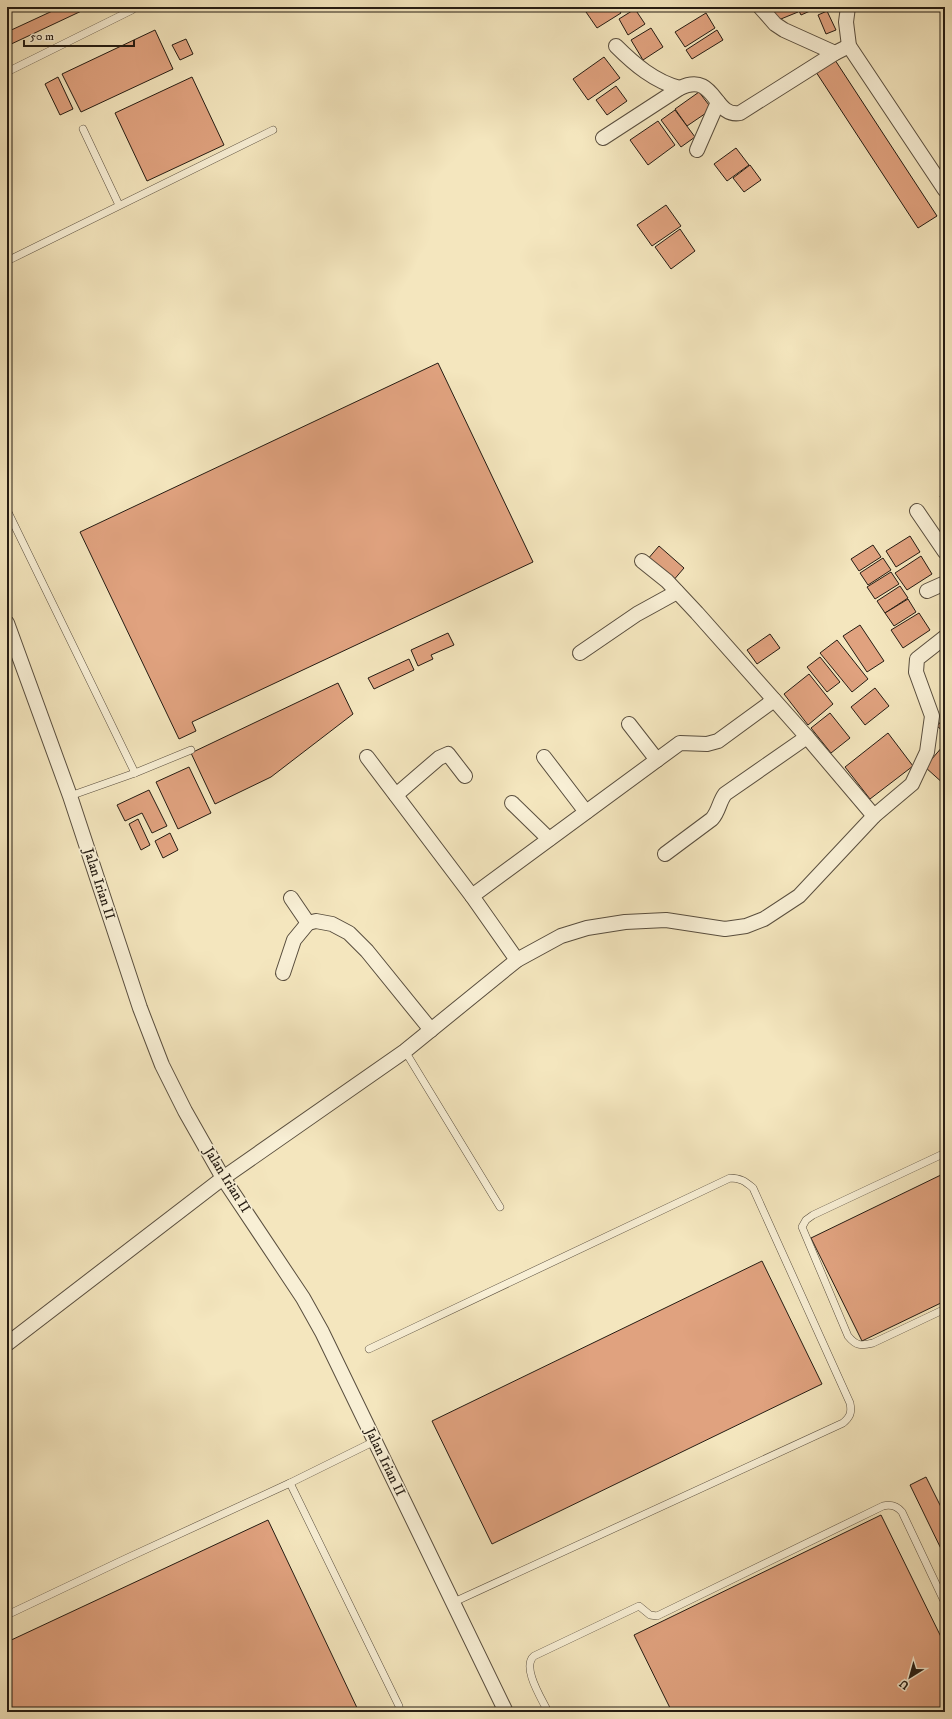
<svg xmlns="http://www.w3.org/2000/svg" width="952" height="1719" viewBox="0 0 952 1719" font-family="'IM FELL DW Pica',serif">
	<style>
		.building { fill: #e0a27f; stroke: #251c13 }
		.lines { fill: none; stroke-linecap: round; stroke-linejoin: round }
		.service-casing { stroke: #594e3e; stroke-width: 8 }
		.minor-casing { stroke: #594e3e; stroke-width: 16 }
		.service { stroke: #f8efd5; stroke-width: 7 }
		.minor { stroke: #f8efd5; stroke-width: 14 }
		.labels { text-anchor: middle; dominant-baseline: central; stroke-width: 3.5; stroke-linejoin: round; paint-order: stroke }
		.street-label { font-size: 14px; fill: #251c13; stroke: #f8efd5 }
	</style>
	<rect width="100%" height="100%" fill="#f4e6be"/>
	<filter id="stains"><feTurbulence type="fractalNoise" baseFrequency=".005" numOctaves="4"/><feColorMatrix values="0 0 0 0 .2 0 0 0 0 .09 0 0 0 0 .02 0 0 0 .5 -.17"/></filter>
	<radialGradient id="worn" r=".72"><stop offset=".6" stop-color="#630" stop-opacity="0"/><stop offset="1" stop-color="#630" stop-opacity=".3"/></radialGradient>
	<g class="building">
		<polygon points="61,7 90,7 7,46 7,32"/>
		<polygon points="594,7 617,7 621,13 597,28 586,12"/>
		<polygon points="769,7 796,7 798,12 776,21"/>
		<polygon points="797,7 819,7 801,15"/>
		<polygon points="635,9 645,24 628,35 619,19"/>
		<polygon points="827,11 836,30 826,34 818,15"/>
		<polygon points="706,13 715,28 685,47 675,32"/>
		<polygon points="651,28 663,47 643,60 631,40"/>
		<polygon points="155,30 173,69 81,112 62,74"/>
		<polygon points="717,30 723,40 692,59 686,50"/>
		<polygon points="186,39 193,54 180,60 172,45"/>
		<polygon points="604,57 620,78 588,100 573,79"/>
		<polygon points="835,60 937,216 918,228 816,72"/>
		<polygon points="58,77 73,109 60,115 45,84"/>
		<polygon points="192,77 224,145 147,181 115,113"/>
		<polygon points="616,86 627,101 607,115 596,100"/>
		<polygon points="699,92 712,109 687,126 675,109"/>
		<polygon points="675,110 695,137 681,147 661,120"/>
		<polygon points="658,121 675,145 648,165 630,140"/>
		<polygon points="736,148 749,165 727,181 714,164"/>
		<polygon points="750,165 761,180 744,192 733,178"/>
		<polygon points="666,205 681,226 652,246 637,225"/>
		<polygon points="680,229 695,251 671,269 655,247"/>
		<polygon points="438,363 533,562 192,722 196,731 179,739 80,532"/>
		<polygon points="945,493 945,505 940,496"/>
		<polygon points="910,536 920,552 896,567 886,551"/>
		<polygon points="873,545 881,557 859,571 851,559"/>
		<polygon points="659,546 684,568 672,582 647,560"/>
		<polygon points="921,556 932,574 907,590 895,573"/>
		<polygon points="883,558 891,570 868,585 860,573"/>
		<polygon points="891,572 899,584 875,599 867,587"/>
		<polygon points="900,586 908,598 885,613 877,601"/>
		<polygon points="908,599 916,612 894,626 885,613"/>
		<polygon points="919,613 930,630 903,648 891,630"/>
		<polygon points="860,625 884,661 867,672 843,636"/>
		<polygon points="448,633 454,645 431,655 433,659 418,666 411,650"/>
		<polygon points="770,634 780,648 757,664 747,650"/>
		<polygon points="837,640 868,679 852,692 820,653"/>
		<polygon points="820,657 840,682 827,692 807,667"/>
		<polygon points="409,659 414,670 374,689 368,678"/>
		<polygon points="809,674 833,704 808,725 784,694"/>
		<polygon points="338,683 353,714 271,777 215,804 191,753"/>
		<polygon points="875,688 889,706 865,725 851,707"/>
		<polygon points="830,713 850,738 831,753 811,728"/>
		<polygon points="945,717 945,733 937,726"/>
		<polygon points="888,733 913,766 870,799 845,767"/>
		<polygon points="943,746 945,748 945,785 925,767"/>
		<polygon points="189,767 211,813 178,829 156,782"/>
		<polygon points="149,790 167,826 152,833 142,813 125,821 117,805"/>
		<polygon points="138,819 150,845 141,850 129,824"/>
		<polygon points="170,833 178,850 163,858 155,841"/>
		<polygon points="945,1173 945,1301 862,1341 811,1238"/>
		<polygon points="762,1261 822,1384 492,1544 432,1421"/>
		<polygon points="926,1477 945,1515 945,1557 910,1485"/>
		<polygon points="881,1515 945,1645 945,1712 672,1712 634,1635"/>
		<polygon points="268,1520 359,1712 7,1712 7,1642"/>
	</g>
	<g class="lines">
		<defs>
			<g id="service">
				<polyline points="7,72 132,10"/>
				<polyline points="83,129 119,205"/>
				<polyline points="7,261 273,130"/>
				<polyline points="7,510 135,773"/>
				<polyline points="70,796 135,773 191,750"/>
				<polyline points="405,1051 500,1207"/>
				<path d="M945,1153l-132,62 -7,5 -4,7 46,109c8,10 13,10 25,7l72,-34"/>
				<path d="M369,1349l361,-171c10,0 15,3 23,10l97,215c2,10 0,14 -7,20l-389,179"/>
				<polyline points="290,1483 399,1706 400,1712"/>
				<polyline points="7,1615 125,1559 290,1483 375,1441"/>
				<path d="M548,1712c-6,-13 -27,-45 -14,-56l105,-50 11,9 7,1 226,-110c8,-2 14,0 19,6l43,91"/>
			</g>
			<g id="minor">
				<polyline points="760,7 775,24 784,30 835,53"/>
				<polyline points="848,7 846,22 849,46 945,190"/>
				<path d="M616,46c18,18 39,36 64,42"/>
				<path d="M603,138l77,-50c36,-17 33,30 60,25l95,-60 14,-7"/>
				<polyline points="697,150 718,102"/>
				<polyline points="917,511 945,552"/>
				<polyline points="642,561 667,581 697,613 807,737 874,816"/>
				<polyline points="927,591 945,583"/>
				<polyline points="7,623 70,796 140,1008 162,1065 185,1111 223,1178 303,1298 322,1332 506,1712"/>
				<polyline points="580,653 637,614 677,592"/>
				<polyline points="629,724 657,760"/>
				<polyline points="367,757 472,896 517,960"/>
				<polyline points="544,757 586,812"/>
				<polyline points="396,795 439,758 448,754 465,776"/>
				<polyline points="512,803 549,839"/>
				<path d="M665,854l47,-35c7,-8 7,-17 13,-25l82,-57"/>
				<polyline points="472,896 680,743 707,744 718,741 774,700"/>
				<polyline points="291,898 308,923 316,921 332,924 349,933 367,951 431,1030"/>
				<polyline points="283,973 294,940 308,923"/>
				<polyline points="7,1344 223,1178 405,1051 517,960 561,936 587,928 625,922 666,920 725,929 746,926 764,919 799,896 874,816 912,784 927,752 932,716 916,672 917,659 945,637"/>
			</g>
		</defs>
		<use href="#service" class="service-casing"/>
		<use href="#minor" class="minor-casing"/>
		<use href="#service" class="service"/>
		<use href="#minor" class="minor"/>
	</g>
	<g class="labels">
		<g class="street-label">
			<text transform="translate(99 884) rotate(72)">Jalan Irian II</text>
			<text transform="translate(227 1180) rotate(58)">Jalan Irian II</text>
			<text transform="translate(385 1462) rotate(64)">Jalan Irian II</text>
		</g>
	</g>
	<rect width="952" height="1719" fill="none" stroke="#f4e6be" stroke-width="24"/>
	<rect x="8" y="8" width="936" height="1703" fill="none" stroke="#251c13" stroke-width="2"/>
	<rect x="12" y="12" width="928" height="1695" fill="none" stroke="#251c13"/>
	<g transform="translate(910 1677) rotate(217)" stroke="#f8efd5" stroke-width="3" paint-order="stroke">
	<path d="M0-3L7 15L0 10L-7 15Z" fill="#251c13"/>
	<text y="-6" font-size="11" font-weight="bold" text-anchor="middle" fill="#251c13">U</text>
	</g>
	<path d="M24 40v6h110v-6" fill="none" stroke="#251c13" stroke-width="2"/>
	<text x="30" y="40" font-size="12" fill="#251c13" stroke="#f8efd5" stroke-width="3" paint-order="stroke">50 m</text>
	<rect width="100%" height="100%" filter="url(#stains)"/>
	<rect width="100%" height="100%" fill="url(#worn)"/>
</svg>
